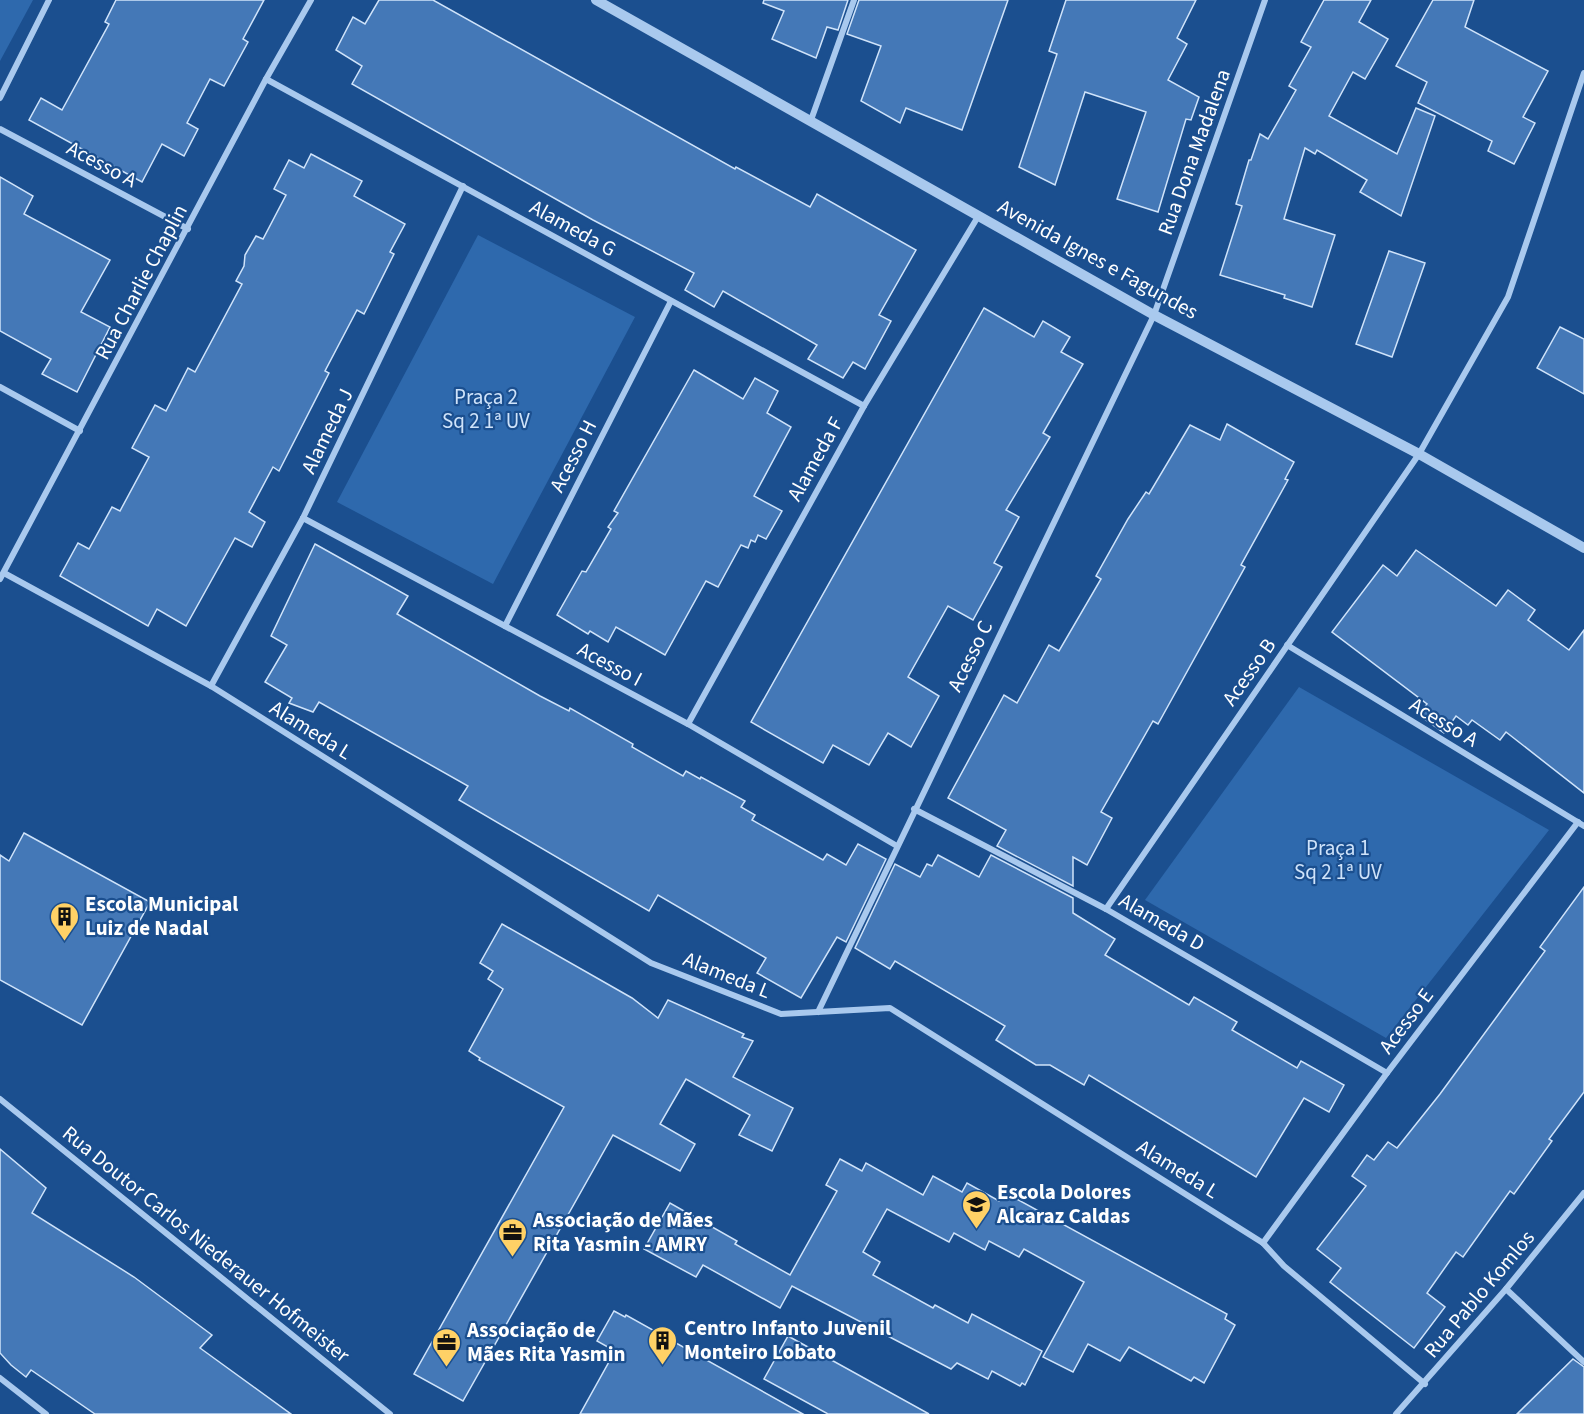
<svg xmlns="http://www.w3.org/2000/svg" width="1584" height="1414" viewBox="0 0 1584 1414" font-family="'Source Sans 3',sans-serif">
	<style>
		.green { fill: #2e69ad }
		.building { fill: #4478b7; stroke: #cfe3fa; stroke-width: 1.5 }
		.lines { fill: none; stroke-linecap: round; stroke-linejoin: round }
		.minor { stroke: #a9c9ee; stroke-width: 6 }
		.tertiary { stroke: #a9c9ee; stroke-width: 10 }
		.labels { text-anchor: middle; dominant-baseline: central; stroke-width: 4.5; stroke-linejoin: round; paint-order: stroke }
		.street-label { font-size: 21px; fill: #fff; stroke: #1b4f8f }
		.park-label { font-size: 21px; fill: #cfe3fa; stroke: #1b4f8f }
		.poi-label { font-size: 21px; font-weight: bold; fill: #fff; stroke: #1b4f8f; text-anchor: start }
	</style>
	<rect width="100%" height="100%" fill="#1b4f8f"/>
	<g class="green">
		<polygon points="0,0 33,0 0,61"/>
		<polygon points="478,235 635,317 493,584 337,502"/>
		<polygon points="1299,687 1549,830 1386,1038 1145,900"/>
	</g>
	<g class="building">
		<polygon points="116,0 264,0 243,39 248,42 224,86 210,79 187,123 198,129 184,156 162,144 142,182 29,120 41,98 62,110 109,24 105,22"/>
		<polygon points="379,0 433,0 735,169 736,167 810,207 817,194 916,250 879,315 891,321 865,369 853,362 843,378 808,359 817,345 723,291 714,307 685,290 694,273 593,220 352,84 362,66 336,50 353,17 365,24"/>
		<polygon points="764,0 848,0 838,30 827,27 816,58 772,39 784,11 763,3"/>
		<polygon points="859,0 1008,0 962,130 906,108 900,123 861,101 881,46 847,34"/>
		<polygon points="1066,0 1196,0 1177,38 1187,44 1168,80 1199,97 1191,120 1186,119 1158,212 1117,199 1146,112 1085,92 1055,185 1019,167 1057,54 1049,51"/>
		<polygon points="1324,0 1371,0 1359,22 1388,39 1365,79 1353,72 1329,116 1397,154 1416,108 1435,116 1401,216 1360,192 1367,180 1317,150 1315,154 1305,148 1284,219 1335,235 1312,307 1284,298 1285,295 1220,275 1242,206 1236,204 1249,160 1251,160 1260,134 1268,139 1296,90 1289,86 1311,47 1301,42"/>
		<polygon points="1433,0 1474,0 1465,27 1548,71 1523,117 1535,123 1514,164 1488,151 1492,141 1418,103 1427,82 1396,66"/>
		<polygon points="311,154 362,181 354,196 405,224 390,252 394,254 364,314 357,310 325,371 329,373 279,471 273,467 249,512 265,522 252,547 235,538 186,626 157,609 148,626 60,576 78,543 89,549 112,507 120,511 149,457 132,448 155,405 166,411 188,368 195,372 242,284 236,281 244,266 245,255 256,236 263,239 286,195 274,189 289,160 304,168"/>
		<polygon points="0,177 33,196 24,214 110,260 81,312 110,327 77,392 42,374 51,359 0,331"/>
		<polygon points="1389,251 1425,263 1392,357 1356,344"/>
		<polygon points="984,308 1034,337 1043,321 1070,337 1061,352 1083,364 1043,433 1050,437 1006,510 1019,517 994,563 1002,567 973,620 948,606 908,677 939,696 911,747 888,733 869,765 833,745 823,763 751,722"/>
		<polygon points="1560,327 1584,339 1584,394 1537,368"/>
		<polygon points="694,370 743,399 755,378 778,391 767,413 791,427 754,496 782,511 766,539 758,535 755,542 751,540 748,548 741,545 718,587 706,581 665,655 616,627 608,642 590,631 588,634 557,615 582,571 586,572 611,529 608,527 618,513 614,511"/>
		<polygon points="1227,424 1294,462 1285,479 1288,480 1241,565 1245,567 1158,724 1153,721 1101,812 1112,818 1087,865 1073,857 1073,886 997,846 1006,830 948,798 1004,695 1017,703 1049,645 1059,651 1101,579 1096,576 1128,519 1146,492 1149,494 1190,425 1220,440"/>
		<polygon points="315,544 408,596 397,614 540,696 569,711 570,708 633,744 632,747 683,776 686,771 700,779 701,777 745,801 741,807 755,815 752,820 823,860 827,854 846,865 858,844 886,859 846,942 837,937 801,998 757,973 766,958 658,895 649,911 459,800 468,786 319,702 313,712 289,703 292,698 265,682 287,645 271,636"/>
		<polygon points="1416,550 1496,606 1508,590 1535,610 1528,620 1569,650 1584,630 1584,793 1506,732 1500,740 1472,720 1468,725 1456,716 1444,733 1419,715 1427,704 1332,632 1383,565 1397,576"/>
		<polygon points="24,833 150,902 82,1025 0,980 0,855 9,861"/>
		<polygon points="938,855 979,877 991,855 1073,898 1073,913 1115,939 1105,955 1189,1005 1194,997 1237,1022 1232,1030 1297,1068 1301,1061 1344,1085 1329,1112 1304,1098 1256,1177 1089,1075 1084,1085 1050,1065 1036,1065 996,1040 1005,1026 895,961 890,969 855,948 895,864 920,877 927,864 932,866"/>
		<polygon points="1584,887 1584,1092 1549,1139 1552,1141 1514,1194 1510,1191 1463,1257 1456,1252 1427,1293 1445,1307 1414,1348 1330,1282 1341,1268 1317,1249 1366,1186 1352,1176 1367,1155 1374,1160 1388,1142 1397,1148 1440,1094 1545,951 1540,947"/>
		<polygon points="502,924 632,998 658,1018 668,1000 744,1034 742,1037 753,1041 733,1077 793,1108 772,1151 739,1135 750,1115 686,1079 660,1124 695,1144 680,1171 613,1135 463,1401 414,1374 564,1107 479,1060 480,1058 469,1051 503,989 488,979 493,971 480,963"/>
		<polygon points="0,1149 46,1188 32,1213 134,1277 212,1335 200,1348 291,1414 95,1414 31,1370 26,1377 11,1365 0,1353"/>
		<polygon points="840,1159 862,1171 866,1163 923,1195 933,1176 962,1192 967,1183 999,1201 1004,1192 1227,1314 1225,1319 1235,1325 1204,1383 1194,1377 1191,1381 1129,1347 1120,1361 1088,1344 1073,1372 1043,1357 1084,1282 1024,1249 1019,1257 989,1241 985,1250 954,1233 949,1242 887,1209 863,1252 880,1262 873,1275 933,1308 935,1305 968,1323 972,1314 1042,1351 1025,1385 1022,1383 1020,1386 992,1371 988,1379 957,1363 951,1369 792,1286 780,1308 703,1265 696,1277 644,1249 670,1203 737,1241 735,1244 790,1275 837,1191 826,1185"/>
		<polygon points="614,1311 625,1317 626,1315 803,1414 580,1414 615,1351 597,1341"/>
		<polygon points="788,1336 929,1414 828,1414 764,1379"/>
		<polygon points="1573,1359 1584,1367 1584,1414 1517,1414"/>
	</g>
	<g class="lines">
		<g class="minor">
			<polyline points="266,79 864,406"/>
			<polyline points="0,98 49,0"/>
			<polyline points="811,120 854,0"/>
			<polyline points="0,129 188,229"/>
			<polyline points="0,387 80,431"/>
			<polyline points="303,518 688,724 897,846"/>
			<polyline points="4,573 211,686 651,963 781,1014 890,1008 1263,1243 1284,1266 1425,1384"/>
			<polyline points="0,579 266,79 311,0"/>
			<polyline points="505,626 671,301"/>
			<polyline points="1287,645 1584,826"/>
			<polyline points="211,686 303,518 463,186"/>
			<polyline points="688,724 864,406 979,215"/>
			<polyline points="914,809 1106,909 1387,1073"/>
			<polyline points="1106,909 1419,454 1508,297 1584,73"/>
			<polyline points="818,1012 1154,315 1265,0"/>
			<polyline points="0,1099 390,1414"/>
			<polyline points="1263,1243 1387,1073 1578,822"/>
			<polyline points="1506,1289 1584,1362"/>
			<polyline points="0,1378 46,1414"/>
			<polyline points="1396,1414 1506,1289 1584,1193"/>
		</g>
		<polyline class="tertiary" points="596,0 1154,315 1419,454 1584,548"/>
	</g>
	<defs>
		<symbol id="building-pin" viewBox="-11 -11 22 30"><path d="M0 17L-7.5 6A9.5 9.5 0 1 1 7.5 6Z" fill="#ffd166" stroke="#1b4f8f"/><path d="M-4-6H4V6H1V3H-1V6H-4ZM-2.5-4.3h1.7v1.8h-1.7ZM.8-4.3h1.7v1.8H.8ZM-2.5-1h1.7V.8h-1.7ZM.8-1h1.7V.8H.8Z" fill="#111"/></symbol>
		<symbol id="school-pin" viewBox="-11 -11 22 30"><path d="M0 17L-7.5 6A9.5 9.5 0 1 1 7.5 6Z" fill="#ffd166" stroke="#1b4f8f"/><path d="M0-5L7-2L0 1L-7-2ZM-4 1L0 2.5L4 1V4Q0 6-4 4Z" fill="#111"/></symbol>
		<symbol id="office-pin" viewBox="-11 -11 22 30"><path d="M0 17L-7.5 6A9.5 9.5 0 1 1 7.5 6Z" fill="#ffd166" stroke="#1b4f8f"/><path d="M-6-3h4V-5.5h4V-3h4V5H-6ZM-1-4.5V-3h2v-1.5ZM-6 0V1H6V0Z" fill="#111"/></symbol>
	</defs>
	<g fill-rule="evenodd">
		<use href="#building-pin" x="48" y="900" width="33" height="45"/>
		<use href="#school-pin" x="960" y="1188" width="33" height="45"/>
		<use href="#office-pin" x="496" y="1216" width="33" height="45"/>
		<use href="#building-pin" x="646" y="1324" width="33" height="45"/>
		<use href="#office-pin" x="430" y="1326" width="33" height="45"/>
	</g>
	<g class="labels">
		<g class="street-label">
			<text transform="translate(1194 152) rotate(-70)">Rua Dona Madalena</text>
			<text transform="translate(102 164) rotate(28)">Acesso A</text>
			<text transform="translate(573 228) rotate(29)">Alameda G</text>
			<text transform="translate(1098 259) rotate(29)">Avenida Ignes e Fagundes</text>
			<text transform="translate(141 282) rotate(-62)">Rua Charlie Chaplin</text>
			<text transform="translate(327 431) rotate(-64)">Alameda J</text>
			<text transform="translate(573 456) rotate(-63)">Acesso H</text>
			<text transform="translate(815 459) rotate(-61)">Alameda F</text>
			<text transform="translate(970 656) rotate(-64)">Acesso C</text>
			<text transform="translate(610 664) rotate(28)">Acesso I</text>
			<text transform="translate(1249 672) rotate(-55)">Acesso B</text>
			<text transform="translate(1444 722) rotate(31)">Acesso A</text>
			<text transform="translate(311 730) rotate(32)">Alameda L</text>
			<text transform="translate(1162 922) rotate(30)">Alameda D</text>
			<text transform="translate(727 975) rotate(22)">Alameda L</text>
			<text transform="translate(1406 1021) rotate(-53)">Acesso E</text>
			<text transform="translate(1178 1169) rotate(32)">Alameda L</text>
			<text transform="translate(206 1244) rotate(39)">Rua Doutor Carlos Niederauer Hofmeister</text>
			<text transform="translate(1479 1294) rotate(-50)">Rua Pablo Komlos</text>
		</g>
		<g class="park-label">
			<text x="486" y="397">Praça 2<tspan x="486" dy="24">Sq 2 1ª UV</tspan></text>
			<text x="1338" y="848">Praça 1<tspan x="1338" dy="24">Sq 2 1ª UV</tspan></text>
		</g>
		<g class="poi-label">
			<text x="85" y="904">Escola Municipal<tspan x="85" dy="24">Luiz de Nadal</tspan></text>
			<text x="997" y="1192">Escola Dolores<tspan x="997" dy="24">Alcaraz Caldas</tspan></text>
			<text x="533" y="1220">Associação de Mães<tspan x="533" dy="24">Rita Yasmin - AMRY</tspan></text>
			<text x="684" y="1328">Centro Infanto Juvenil<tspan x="684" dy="24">Monteiro Lobato</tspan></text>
			<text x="467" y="1330">Associação de<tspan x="467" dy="24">Mães Rita Yasmin</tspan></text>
		</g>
	</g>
</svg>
